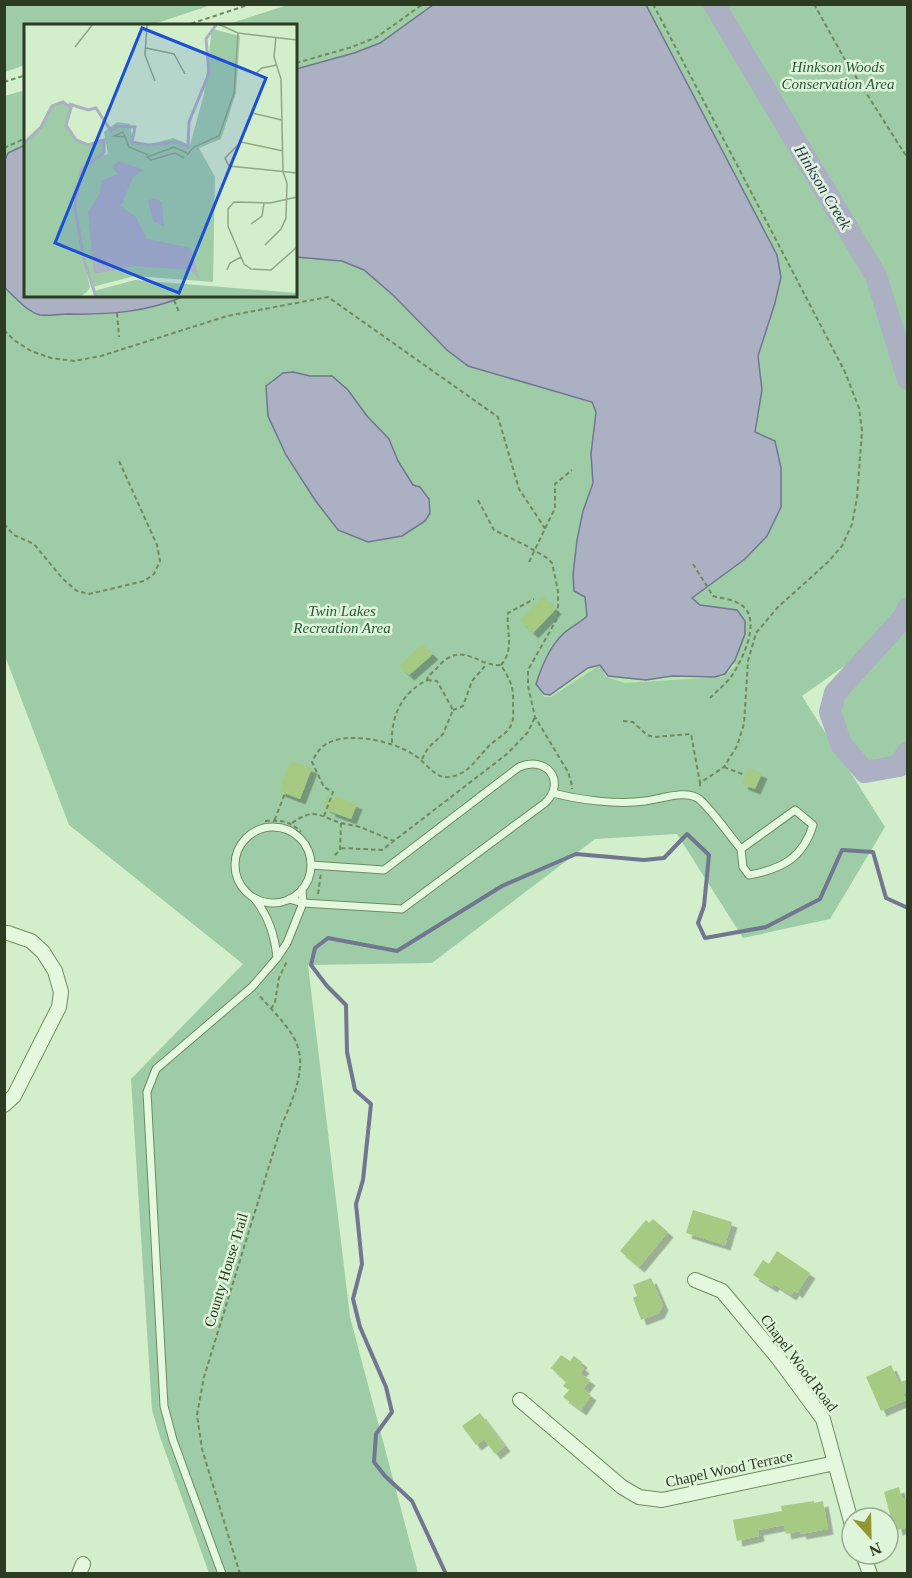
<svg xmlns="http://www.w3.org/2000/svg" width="912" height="1578" viewBox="0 0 912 1578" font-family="Georgia,serif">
<defs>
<filter id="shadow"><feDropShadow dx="5.5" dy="5.5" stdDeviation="0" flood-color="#0004"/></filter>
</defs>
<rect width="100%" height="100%" fill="#d2eeca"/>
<path fill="#9ecca7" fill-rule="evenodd" d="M5,4H211V5L151,25L26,26L25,65L5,72Z
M291,4L704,5L731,41L753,78L752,68L714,5H907V599L874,645L802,696L885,827L830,919L743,938L677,834L595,839L432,963L308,965L350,1317L418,1573H209L160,1437L152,1410L131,1079L243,964L69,825L5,656V96L25,90L26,296H296V26L225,25ZM786,133L793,137L876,276L888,317L825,198Z
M907,608V752L899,766L865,772L841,744L830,712L835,693L904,617Z"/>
<path fill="#b5e8a9" d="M597,648L725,659L736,665L723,677L625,683L606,677L600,665L551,697H544L536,684L551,688Z"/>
<path fill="#abb0c2" stroke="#717691" stroke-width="1.5" d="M433,5H646L777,255L781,277L775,303L758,356L762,390L755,432L775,441L781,468V507L767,536L745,559L692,598L700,605L737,610L745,621V634L735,660L725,674L715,677L672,676L646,680L608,676L600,665L588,668L550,695L544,694L536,684C542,666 549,647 564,633C571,627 580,623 587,616L585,597L574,591L573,575L577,540L583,511L593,483L591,454L596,412L592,402L468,366L447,350L394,296L364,270L342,261L296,257V69L354,53L380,43Z
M25,145L26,296H185C147,312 109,315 68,314C59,314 49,316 40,315C27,312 14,296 4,287L5,160L8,153Z
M293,372L310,376H332L348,390L367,416L389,439L398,461L413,485L420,487L429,499L430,513L425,521L402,536L368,542L338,530L315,500L286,455L268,416L266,386L283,373Z"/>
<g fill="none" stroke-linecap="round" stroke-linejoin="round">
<path stroke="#717691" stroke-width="4" d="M446,1574L412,1501L385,1476L374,1462L376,1434L392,1412L386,1387L360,1327L353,1299L362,1264L356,1204L363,1180L371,1104L355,1090L347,1052L346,1005L327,986L311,965L315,948L328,938L397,951L502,886L576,854L644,860L664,858L687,834L709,855L704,906L698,923L705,938L766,927L820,899L842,850L873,852L886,898L908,908"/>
<path stroke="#abb0c2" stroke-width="22" d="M714,4L876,276L908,379
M908,608L904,617L835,693L830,712L841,744L865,772L899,766L908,752"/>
</g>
<path fill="#a6ca82" filter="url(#shadow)" d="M543,596L556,609L533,633L520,620Z
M422,644L433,654L409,675L399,666Z
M291,761L312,768L300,799L279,791Z
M749,768L762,773L755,789L742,784Z
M335,796L357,804L351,819L329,811L330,809L324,807L327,797L333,800Z
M693,1210L732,1222L725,1245L686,1233Z
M653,1219L668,1232L639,1267L620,1251L646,1220L649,1223Z
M777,1251L810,1273L797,1293L794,1290L791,1295L774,1284L772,1287L753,1275L763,1260L769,1264Z
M651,1278L663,1305L659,1313L641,1320L633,1298L637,1296L633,1285Z
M561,1355L570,1361L574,1356L582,1362L580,1365L584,1368L580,1373L590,1380L583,1389L591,1395L581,1410L563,1397L569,1390L563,1386L566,1382L551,1368Z
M891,1365L899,1383L908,1379V1392L903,1394L906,1400L881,1411L866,1377Z
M480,1413L505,1446L495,1454L484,1439L476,1445L462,1426Z
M899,1487L902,1499L908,1497V1527L897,1530L895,1521L892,1522L884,1492Z
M814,1501V1503L823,1501L828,1529L801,1534L800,1531L786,1534L784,1525L758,1530L759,1536L737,1541L733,1520L782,1511L781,1506Z"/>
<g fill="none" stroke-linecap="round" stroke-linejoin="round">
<defs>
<path id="lane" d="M553,793C579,800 618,805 645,801C661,799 686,789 699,799C712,810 729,835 741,849L795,810L813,825C803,858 782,869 749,875L743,867L741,849
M235 865a38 38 0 1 1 76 0a38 38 0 1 1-76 0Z
M254,898C268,915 275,936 277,958
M289,899L303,903L402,909L545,803C567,782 547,755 519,767L384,870L311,865
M222,1574L173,1440L164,1406L147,1092L156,1069L252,987L277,958L287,943L303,903L302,889"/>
<path id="street" d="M4,933H8L31,941L43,952L55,971L61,992L59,1007L14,1096L4,1105
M695,1280L722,1291L778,1358L823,1419L852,1525
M520,1400L622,1487L639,1497L662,1500L835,1463
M863,1554L870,1574
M79,1574L83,1564"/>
</defs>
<use href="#lane" stroke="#708a5f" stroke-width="9"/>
<use href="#street" stroke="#708a5f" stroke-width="16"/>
<path stroke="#708a5f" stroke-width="2" stroke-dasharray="4.5 3" stroke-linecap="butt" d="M653,4L845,372L859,408L862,431L857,498L852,524L842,546L828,562L778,607L756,633L748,661L744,724L737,746L724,767L700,783V787
M814,4L844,58L908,159
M184,26L251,4
M296,63L352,47L377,37L423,4
M4,82L26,75
M4,148L26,138
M174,300L179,312
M117,313L119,337
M4,330L14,340L31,351L51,358L74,361L101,356L227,316L328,297L498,417L519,489L546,530
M478,500L494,530L525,545L547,558L552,563L558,591V617L528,670V686L535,717L568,772L572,785V789
M4,524L14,535L34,544L63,579L77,591L89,594L144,581L154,574L160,561L157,545L119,461
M529,562L555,508V484L572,470
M693,564L713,596C723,599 735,599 744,607C760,623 743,658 733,674C727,683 718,690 710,698
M501,665C515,649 506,632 508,613L534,599
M453,710L463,706L472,681L485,666
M623,721L633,722L647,735L654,737L691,734L700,783
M422,759L428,748L443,734L453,710L437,681L427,680
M724,767L745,775
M324,816L333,792L324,787L312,762C315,756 318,751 322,747C343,729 394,741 414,755C425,761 435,779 448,777C466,776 476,760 487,748C493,741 502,737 508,730C515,721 513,714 513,704C514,686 510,680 501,665C482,667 468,648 450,657C441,661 436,671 428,676L427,680C402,693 391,715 392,743
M265,821C281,820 290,821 301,832
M292,823C315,807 318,816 341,823L340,850L333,857
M341,823L360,827L394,841
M272,827L285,793
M341,848L382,850L507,754L528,732L535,717
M318,894L321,873
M271,1009L275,1002L279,978L287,961
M240,1574L202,1449L197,1415L204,1377L282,1124C293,1099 309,1065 294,1038C285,1022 269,1007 258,994"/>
<use href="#lane" stroke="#e4f8de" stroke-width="7"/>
<use href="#street" stroke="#e4f8de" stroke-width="14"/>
</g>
<g text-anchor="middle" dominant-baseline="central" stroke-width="5" stroke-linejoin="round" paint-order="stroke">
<g font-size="15" font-style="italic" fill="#295738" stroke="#dff5da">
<text x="838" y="67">Hinkson Woods<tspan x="838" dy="17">Conservation Area</tspan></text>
<text x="342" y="611">Twin Lakes<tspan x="342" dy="17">Recreation Area</tspan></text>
</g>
<g font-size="15" fill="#2d3b22" stroke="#dff5da">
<text transform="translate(226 1270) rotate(-73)">County House Trail</text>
<text transform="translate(799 1363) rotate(53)">Chapel Wood Road</text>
<text transform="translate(729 1469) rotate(-12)">Chapel Wood Terrace</text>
</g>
<g font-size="16" font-style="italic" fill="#32325a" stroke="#dff5da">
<text transform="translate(823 187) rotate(59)">Hinkson Creek</text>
</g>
</g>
<g transform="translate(24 24)">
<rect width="273" height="273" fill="#d2eeca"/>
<path d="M188,5L216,12L212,69L197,115L175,124L191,153L189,258L111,252L68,263L58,226L66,263L63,268L56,273H0V119L17,103L28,82L39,78L47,84L42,101L52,116L64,121L80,116L81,126L73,133L84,130L80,108L93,98L106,100L109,118L120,122L149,114L166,121L180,70ZM111,256L273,269V273H73L70,267Z" fill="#9ecca7"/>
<path d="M95,137L120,146L109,153L97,182L112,193L123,215L167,224L175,255L167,246L110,242L70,250L64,188L76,169L77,157L94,150L88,143ZM130,174L138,178L140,202L129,197L124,177Z" fill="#abb0c2"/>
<path fill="none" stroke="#abb0c2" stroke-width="3" d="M45,80L64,86L72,84L87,107L93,102L111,103L108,118L124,121L153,118L164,123L165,98L185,49L182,15L192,1M0,119L17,103L28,82L39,78L47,84L42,101L52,116L64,121L80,116V129L57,145L51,183L59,232L72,273"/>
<path fill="none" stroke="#90a687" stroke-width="1.5" d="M123,0L121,31L131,57M194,0L214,9L273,16M51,23L69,0M122,24L150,30L161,50M230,51L238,44L253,41M228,89L258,96M101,113L99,108L90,112L101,113L105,123L124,131M259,127L217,118L201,134L205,142L273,149M163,131L170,123L195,112L210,69L214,9M160,134L151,129L127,136L123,133L150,123L163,129M273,173L246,179L210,178L204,185V202L220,240L227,245L247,246L273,223M227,200L238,192L240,179M241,221L257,205L262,194L263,159L259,148L257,55L250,33L252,13M203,246L206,239L217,233"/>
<path fill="#1d4ed8" fill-opacity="0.15" stroke="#1d4ed8" stroke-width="3" d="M118,4L242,54L155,269L31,219Z"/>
<rect width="273" height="273" fill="none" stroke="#2d3b22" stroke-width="3"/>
</g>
<rect width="912" height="1578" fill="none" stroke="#2d3b22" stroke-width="12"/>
<g transform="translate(870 1536) rotate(158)"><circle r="28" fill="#dff5da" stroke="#98ab90" stroke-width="1.5"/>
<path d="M0-4.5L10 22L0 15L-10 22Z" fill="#909731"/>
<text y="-9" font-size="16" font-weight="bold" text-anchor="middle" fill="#2d3b22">N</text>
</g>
</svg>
